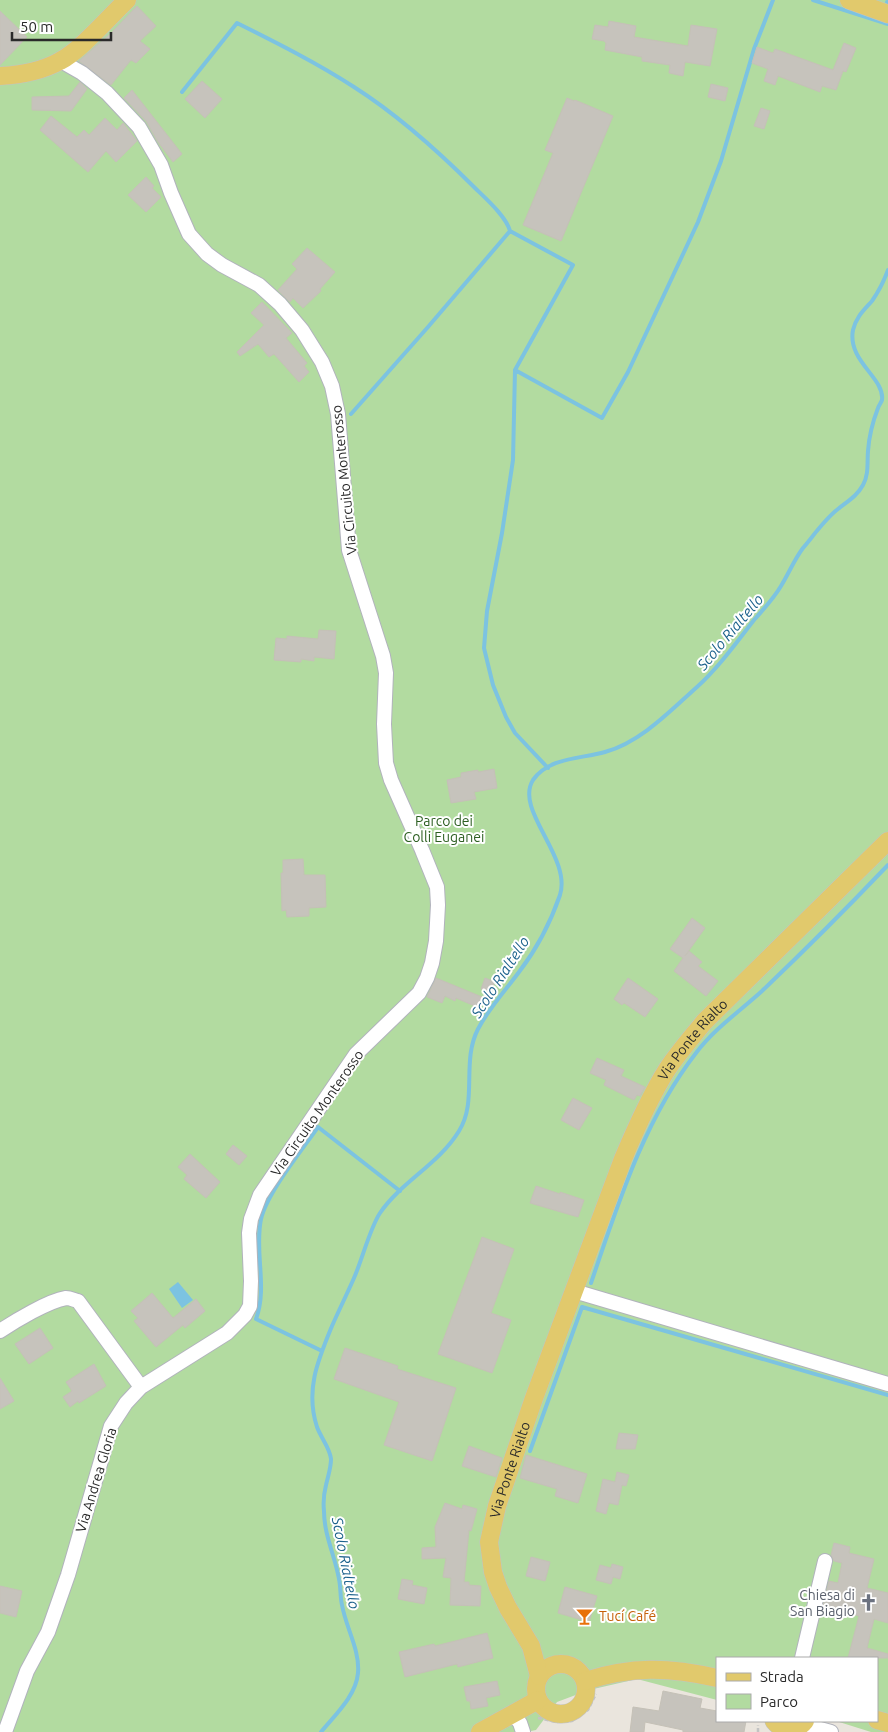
<svg xmlns="http://www.w3.org/2000/svg" width="888" height="1732" viewBox="0 0 888 1732" font-family="Ubuntu,sans-serif">
<rect width="100%" height="100%" fill="#eae5dd"/>
<path fill="#b2dba0" d="M0,0H888V1732H871L836,1721H877V1658H717V1700L637,1679L589,1690L557,1702L536,1730L526,1732H0Z"/>
<path fill="#7cc3e1" d="M178,1282L193,1300L182,1308L169,1289Z"/>
<g fill="none" stroke-linecap="round" stroke-linejoin="round">
<path stroke="#7cc3e1" stroke-width="4" d="M813,0L888,24
M887,2H888
M182,92L237,23C277,43 317,63 354,87C398,115 437,150 474,187C485,198 506,216 510,231L573,265L515,370L513,460L502,533L487,611L484,648L493,685L506,717L515,733L548,768
M515,370L602,418L628,372L698,222L721,161L754,49L773,0
M351,414L428,327L510,231
M591,1283C618,1204 644,1120 696,1053C714,1029 740,1011 762,991C805,950 847,908 888,865
M322,1351L256,1319C268,1287 254,1252 261,1219C267,1193 302,1150 318,1127L400,1191
M530,1451L582,1307L888,1395
M321,1732C335,1715 356,1696 358,1673C360,1650 346,1628 342,1605C340,1597 341,1588 339,1579C335,1556 324,1535 324,1511C323,1502 324,1493 326,1485C328,1476 331,1468 331,1459C330,1448 321,1438 317,1427C305,1390 318,1360 332,1326C339,1310 347,1294 354,1278C362,1260 370,1228 380,1213C401,1182 439,1164 459,1131C478,1101 461,1062 478,1029C489,1008 505,991 519,972C536,950 551,921 560,895C572,857 514,810 533,780C549,757 581,759 605,752C641,742 670,711 697,687C719,667 736,643 754,620C764,609 774,598 781,586C789,573 794,560 803,548C814,535 825,519 838,509C848,501 857,496 863,485C869,474 867,463 868,451C869,436 873,421 878,408C879,405 881,403 882,400C885,378 847,361 853,330C856,317 864,310 872,301C879,291 884,281 888,270"/>
</g>
<path fill="#c6c3bc" stroke="#c5c1b7" d="M137,6L156,26L140,41L150,49L136,63L131,60L111,85L79,61L111,33Z
M0,11L27,37L0,65Z
M609,21L636,26L634,37L688,46L691,25L717,29L710,66L685,62L683,76L669,73L670,65L642,61V57L605,50L606,43L604,41L592,39L595,25L608,27Z
M844,43L856,48L846,72L843,71L836,90L822,86L820,92L778,76L775,85L764,81L768,69L752,63L757,47L773,53L775,49L833,70Z
M202,81L222,99L205,118L185,99Z
M80,82L87,89L71,111L32,110V97L69,96Z
M711,84L728,88L725,101L708,97Z
M132,90L182,154L173,162L158,142L146,121L124,98Z
M567,98L574,101L575,100L613,116L561,241L523,225L553,153L545,150Z
M761,108L770,111L764,129L754,126Z
M51,116L77,137L84,130L89,135L105,118L117,130L123,123L137,141L116,162L106,151L88,172L40,130Z
M146,177L154,186L152,188L161,197L146,212L128,195Z
M307,248L335,272L320,289L321,291L303,308L293,298L290,302L278,290L297,269L292,264Z
M262,302L292,333L286,338L307,363L304,366L309,372L299,382L274,354L269,357L258,344L240,356L237,352L264,325L251,313Z
M319,630L336,631L334,659L314,657V661L301,659V662L274,660L276,638L287,639V636L318,639Z
M494,769L497,788L474,792L476,799L451,803L447,780L461,777V773L478,770V772Z
M303,859L304,875H325L326,907L309,908V916L287,917L286,910L282,911L281,873H283V860Z
M692,918L705,928L685,956L689,951L702,962L698,966L718,981L706,996L674,971L683,958L670,949Z
M436,978L482,997L477,1007L456,998L455,1001L445,996L442,1003L427,997Z
M485,978L495,982L491,992L481,989Z
M628,978L658,999L645,1017L624,1003L622,1005L614,999Z
M597,1058L624,1070L621,1076L645,1087L640,1096L637,1095L634,1100L604,1085L606,1080L590,1073Z
M573,1098L592,1108L579,1130L561,1120Z
M233,1145L247,1156L239,1165L226,1154Z
M190,1154L220,1182L206,1198L184,1179L187,1175L178,1167Z
M536,1186L560,1194V1192L584,1200L578,1217L530,1203Z
M482,1237L514,1249L491,1313L511,1320L492,1373L438,1354Z
M152,1293L173,1318L196,1299L205,1311L185,1328L183,1325L156,1347L134,1321L138,1318L131,1311Z
M40,1328L53,1348L29,1364L15,1344Z
M345,1348L398,1366L397,1369L456,1388L432,1461L384,1445L399,1402L334,1379Z
M94,1364L106,1386L79,1403L78,1401L70,1407L63,1397L72,1391L66,1382Z
M0,1378L14,1401L0,1409Z
M619,1433L638,1435L635,1449H616Z
M469,1446L502,1458L496,1477L462,1466Z
M526,1455L587,1474L578,1503L555,1496L557,1489L520,1478Z
M617,1472L629,1475L626,1486L622,1485L618,1505L609,1503L606,1514L596,1511L603,1479L615,1482Z
M445,1503L462,1509L463,1505L477,1509L471,1531L469,1530L464,1582H469V1585L481,1586L480,1606L450,1605L451,1578L443,1577L446,1558L422,1559V1548L436,1547L435,1527Z
M834,1543L850,1547L849,1553L874,1559L867,1588L888,1593V1623L874,1619L867,1648L888,1654V1658H848L859,1616L823,1606L829,1581L838,1583L842,1563L834,1561L831,1555Z
M531,1557L550,1562L545,1581L526,1576Z
M612,1564L623,1567L620,1579L613,1577L611,1584L596,1580L600,1565L611,1568Z
M402,1579L413,1581L412,1585L427,1588L424,1604L398,1599Z
M0,1586L22,1591L16,1617L0,1613Z
M565,1587L597,1596L589,1622L558,1613Z
M487,1633L493,1658L458,1667L457,1664L405,1677L399,1652L434,1644L435,1646Z
M497,1681L500,1695L486,1698L488,1706L471,1709L470,1701H467L464,1687Z
M663,1691L702,1699L700,1708L717,1711V1721H746L744,1732H683V1730L645,1722L644,1732H630L633,1707L659,1711Z"/>
<g fill="none" stroke-linecap="round" stroke-linejoin="round">
<defs>
<path id="minor" d="M574,1291L888,1384
M0,1331C15,1321 48,1301 66,1298C70,1298 74,1300 78,1301L141,1387
M802,1658L825,1561
M513,1714L520,1723L523,1732
M802,1724L831,1732
M5,1732L27,1671L48,1632L68,1575L111,1426L126,1403L141,1387L227,1333L245,1315L250,1306L251,1281L249,1233L251,1219L260,1195L356,1054L419,993L427,978L432,963L436,941L438,905L437,887L422,850L391,780L386,763L384,724L386,673L383,656L349,550L338,414L332,386L322,362L302,330L280,304L259,285L222,265L207,254L189,234L171,193L161,165L139,127L107,93L82,73L61,61"/>
<g id="major">
<path d="M849,0L888,14"/>
<path d="M0,76C20,75 42,71 60,61C81,50 109,17 127,0"/>
<circle cx="561" cy="1689" r="25"/>
<path id="s1" d="M539,1676L531,1646L508,1608L498,1587L493,1572L489,1542L497,1506L534,1398L623,1159C636,1128 650,1096 668,1068C679,1052 692,1037 704,1022L888,841"/>
<path d="M585,1681C632,1666 669,1667 717,1678"/>
<path d="M877,1720L888,1723"/>
<path d="M774,1721C783,1732 796,1732 805,1721"/>
<path d="M480,1732L538,1700"/>
</g>
</defs>
<use href="#minor" stroke="#b1b3bc" stroke-width="16"/>
<use href="#major" stroke="#c3c3c3" stroke-width="19"/>
<path stroke="#c3c3c3" stroke-width="2.5" stroke-dasharray="4 2.5" stroke-linecap="butt" d="M538,1718L557,1722L572,1721L588,1710L596,1694
M758,1732V1725"/>
<use href="#minor" stroke="#fff" stroke-width="14"/>
<use href="#major" stroke="#e1c96c" stroke-width="18"/>
</g>
<defs>
<symbol id="church-bare" viewBox="-9 -9 18 18"><path d="M-1.2-6h2.4v3.5h3.3v2.4h-3.3V6h-2.4V-.1h-3.3v-2.4h3.3Z" fill="#6b7280" stroke="#fff" stroke-width="2.5" paint-order="stroke"/></symbol>
<symbol id="bar-bare" viewBox="-9 -9 18 18"><path d="M-6-5H6L.8 .8V4.5H3.5V6h-7V4.5H-.8V.8Z" fill="#e8710a" stroke="#fff" stroke-width="2.5" paint-order="stroke"/></symbol>
</defs>
<g fill-rule="evenodd">
<use href="#church-bare" x="856" y="1590" width="25" height="25"/>
<use href="#bar-bare" x="572" y="1604" width="25" height="25"/>
</g>
<g text-anchor="middle" dominant-baseline="central" stroke-width="4" stroke-linejoin="round" paint-order="stroke">
<g font-size="14" fill="#2a2a2a" stroke="#fff">
<text transform="translate(344 480) rotate(-96)">Via Circuito Monterosso</text>
<text stroke="none"><textPath href="#s1" startOffset="690">Via Ponte Rialto</textPath></text>
<text transform="translate(317 1113) rotate(-55)">Via Circuito Monterosso</text>
<text stroke="none"><textPath href="#s1" startOffset="220">Via Ponte Rialto</textPath></text>
<text transform="translate(96 1480) rotate(-73)">Via Andrea Gloria</text>
</g>
<g font-size="14" fill="#2d5f22" stroke="#fff">
<text x="444" y="821">Parco dei<tspan x="444" dy="16">Colli Euganei</tspan></text>
</g>
<g font-size="14" fill="#5b616d" stroke="#fff" text-anchor="end">
<text x="855" y="1595">Chiesa di<tspan x="855" dy="16">San Biagio</tspan></text>
</g>
<g font-size="14" fill="#c56008" stroke="#fff" text-anchor="start">
<text x="599" y="1616">Tucí Café</text>
</g>
<g font-size="15" font-style="italic" fill="#1c628c" stroke="#fff">
<text transform="translate(730 632) rotate(-50)">Scolo Rialtello</text>
<text transform="translate(500 977) rotate(-57)">Scolo Rialtello</text>
<text transform="translate(346 1563) rotate(79)">Scolo Rialtello</text>
</g>
</g>
<rect x="716" y="1657" width="162" height="65" fill="#ffffff" stroke="#aaaaaa"/>
<rect x="726" y="1673" width="25" height="8" fill="#e1c96c" stroke="#aaaaaa"/>
<text x="760" y="1682" font-size="15" fill="#2a2a2a">Strada</text>
<rect x="726" y="1694" width="25" height="15" fill="#b2dba0" stroke="#aaaaaa"/>
<text x="760" y="1707" font-size="15" fill="#2a2a2a">Parco</text>
<path d="M12 32v8h99v-8" fill="none" stroke="#2a2a2a" stroke-width="2.5"/>
<text x="20" y="32" font-size="15" fill="#2a2a2a" stroke="#ffffff" stroke-width="4" paint-order="stroke">50 m</text>
</svg>
